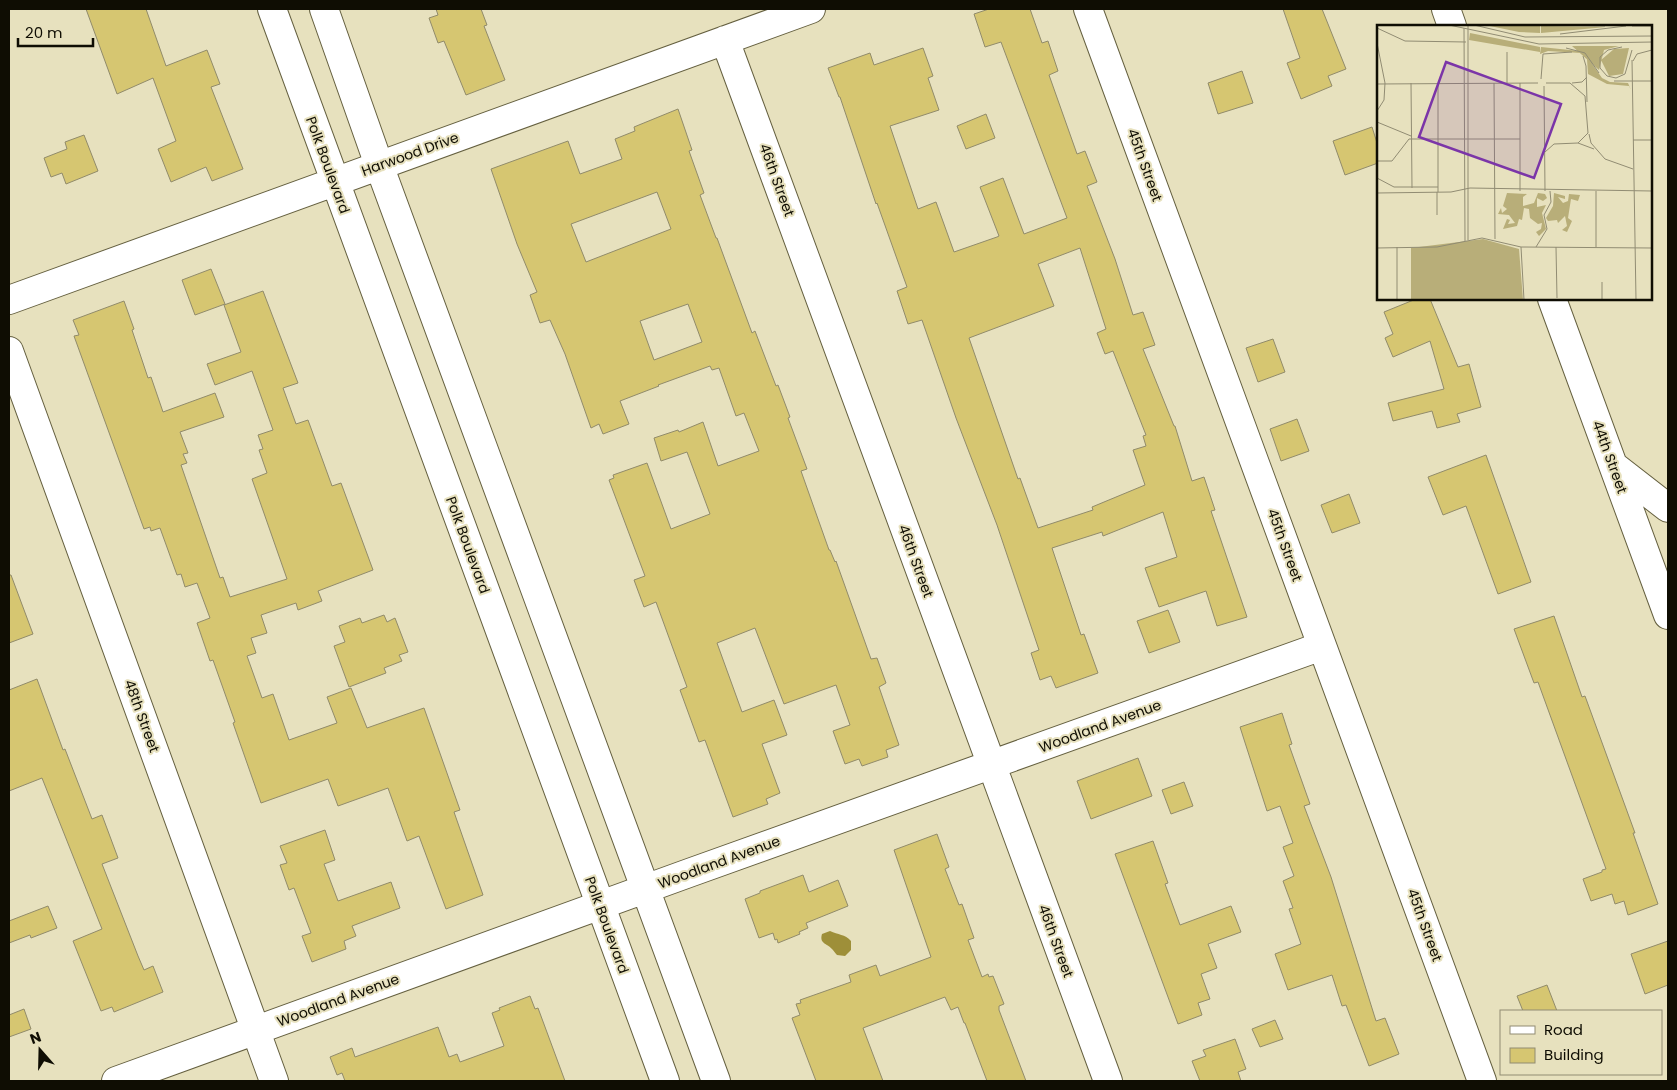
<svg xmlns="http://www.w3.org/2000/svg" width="1677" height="1090" viewBox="0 0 1677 1090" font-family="Poppins,sans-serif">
<rect width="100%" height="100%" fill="#e7e1be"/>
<path fill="#9e8f39" d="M830,931C838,935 845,934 851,941V950L845,956L837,955C835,953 834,951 832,949C827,943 819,944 822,934Z"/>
<path fill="#d6c671" stroke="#918b6a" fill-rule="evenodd" d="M86,9H146L166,66L207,50L220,84L211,87L243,169L212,181L206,167L171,182L158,149L176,141L153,78L117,94Z
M436,9H481L487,25L484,26L505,80L466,95L444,41L438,43L429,18L438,15Z
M989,9H1030L1042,43L1048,41L1058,71L1049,75L1077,154L1085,151L1097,182L1087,186L1115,259L1133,315L1143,312L1155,345L1143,349L1174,426H1175L1192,481L1204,477L1215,510L1211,511L1247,617L1217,626L1206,591L1159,607L1145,568L1177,557L1163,512L1103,536L1102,532L1052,548L1081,635L1084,634L1098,673L1056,688L1051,676L1040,680L1031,653L1039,650L997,525L956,418L922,320L908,324L897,291L907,287L877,203L876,204L840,97H839L828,68L870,53L874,65L923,48L933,76L928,78L939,110L890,126L918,209L936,202L954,252L997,237L999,236L980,187L1003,178L1024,234L1067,218L1001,42L985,47L974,14ZM1080,248L1106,329L1097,333L1105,354L1113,351L1146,435L1143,436L1146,446L1133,450L1145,485L1092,507L1093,510L1038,528L1020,478L1018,479L969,338L1054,306L1038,264Z
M1283,9H1322L1346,69L1328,76L1332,86L1301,99L1287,63L1300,58Z
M1242,71L1253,103L1218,114L1208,83Z
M678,109L692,150L689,151L704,193L700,195L716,238H717L752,333L755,331L776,386L778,385L790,417L788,418L807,469L801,471L829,550H830L835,562L836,561L871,659L877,658L886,683L879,687L899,745L886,750L888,757L862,766L859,759L845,764L833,731L850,725L836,685L784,704L755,628L717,643L742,712L774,700L787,735L762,744L780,793L766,799L768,804L733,817L705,740L699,742L680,690L687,687L656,602L644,607L634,580L645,576L609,480L614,478L613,475L647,463L671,529L710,514L687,452L661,461L654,438L678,430L679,432L703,422L718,466L759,451L744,413L736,416L719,368L712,370L710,366L658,385L659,386L620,401L629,424L603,434L599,424L591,428L565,354L550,320L540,323L530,295L537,292L517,244L491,169L568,141L580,174L622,159L615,139L635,131L634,127ZM657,192L671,229L586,262L571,224ZM688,304L702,342L654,360L640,321Z
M986,114L995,138L966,149L957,126Z
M1372,127L1378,146V163L1345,175L1333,141Z
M84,135L98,171L66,184L62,173L51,177L44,158L67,149L65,142Z
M211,269L225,304L195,315L182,280Z
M263,291L298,383L283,388L296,424L308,420L332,486L341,483L373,570L318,591L322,601L298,610L296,603L261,615L267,633L251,638L256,653L247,656L262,698L273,694L289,740L337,723L327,697L351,688L367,728L424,708L460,810L454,812L483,895L446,909L419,836L407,841L388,788L338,806L328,779L261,803L233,723L235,722L213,660L210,661L197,623L210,618L197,583L185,587L181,574L177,575L160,528L151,531L150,527L144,529L74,336L79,335L73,320L124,301L134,329L132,330L148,378L151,377L163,412L215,393L224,417L180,432L188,453L183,454L187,463L181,465L220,578L223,577L230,597L287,579L252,479L267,473L259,450L263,449L258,435L273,430L252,371L215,385L207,364L241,352L224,305Z
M1416,299H1430L1458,367L1469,364L1481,407L1457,414L1460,422L1437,428L1432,411L1393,421L1388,403L1444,389L1430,341L1393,357L1385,338L1393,334L1384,312Z
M1273,339L1285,372L1258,382L1246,348Z
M1297,419L1309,451L1281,461L1270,429Z
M1486,455L1531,582L1498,594L1466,506L1443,515L1428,477Z
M1349,494L1360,523L1332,533L1321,505Z
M9,575H11L33,634L9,643Z
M1168,610L1180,642L1149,653L1137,621Z
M384,615L387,622L395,618L408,652L399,655L402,661L384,668L386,673L349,687L334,646L345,642L339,626L360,618L362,623Z
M1554,616L1582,697L1585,696L1635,833H1633L1658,904L1628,915L1624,901L1615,904L1612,894L1591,901L1583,879L1602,872V870L1606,869L1538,682L1534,683L1514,629Z
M37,679L63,750L65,749L92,819L102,815L118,858L102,864L138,956L144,970L153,966L163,992L114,1012L112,1007L101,1011L73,941L102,929L42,778L9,791V690Z
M1282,713L1292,744L1289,745L1310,804L1304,806L1331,877L1376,1021L1385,1018L1399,1054L1369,1066L1346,1005L1342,1006L1332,975L1288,990L1275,954L1301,944L1289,909L1293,908L1283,881L1294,876L1283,847L1293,843L1280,806L1267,811L1240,727Z
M1138,758L1152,796L1091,819L1077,781Z
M1184,782L1193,806L1171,814L1162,790Z
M325,830L335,860L324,864L338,901L391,882L400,908L352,926L356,936L344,941L346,949L312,962L302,936L311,933L294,888L289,890L280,865L287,863L280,846Z
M937,834L949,867L945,869L959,905L962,904L974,938L968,940L982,977L988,974L989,977L993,976L1004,1004L999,1006V1010L1026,1081H987L965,1023H964L958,1007L951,1010L945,997L863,1028L883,1081H816L792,1018L800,1015L796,1004L801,1003L800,1000L851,982L849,975L876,965L880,976L931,957L894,850Z
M1153,841L1168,883L1165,884L1180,925L1231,906L1241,932L1208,944L1217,968L1201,974L1210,999L1198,1003L1202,1015L1178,1024L1115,854Z
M803,875L809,892L838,880L848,906L806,923L808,928L799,932L800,934L778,943L777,939L775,940L773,933L759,938L745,899L760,893V891Z
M48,906L57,928L31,938L30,935L9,943V921Z
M1668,941V985L1645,994L1631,954Z
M1547,985L1557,1011H1523L1517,996Z
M530,996L535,1009L538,1008L565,1081H345L342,1073L337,1075L330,1057L352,1048L355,1057L438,1027L449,1057L457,1054L460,1062L504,1046L492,1013L500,1010L499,1008Z
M24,1009L31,1029L9,1037V1015Z
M1275,1020L1283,1039L1260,1047L1252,1029Z
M1235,1039L1246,1069L1238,1072L1241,1081H1200L1192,1061L1206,1056L1203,1050Z"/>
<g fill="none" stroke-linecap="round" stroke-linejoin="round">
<defs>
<path id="minor" d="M272,9L665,1081
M324,9L379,165L716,1081
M1088,9L1482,1081
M1446,9L1452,26
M725,40L1108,1081
M1552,299L1668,615
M9,300L811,9
M9,351L274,1081
M1614,466L1668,508
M116,1081L689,873L1322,646"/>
</defs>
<use href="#minor" stroke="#656040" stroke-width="30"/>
<use href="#minor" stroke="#fff" stroke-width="28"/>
</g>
<g text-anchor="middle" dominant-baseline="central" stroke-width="4" stroke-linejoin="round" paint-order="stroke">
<g font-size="14" fill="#0f0d03" stroke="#e7e1be">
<text transform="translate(410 154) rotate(-20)">Harwood Drive</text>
<text transform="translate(328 165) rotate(70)">Polk Boulevard</text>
<text transform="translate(1145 165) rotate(70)">45th Street</text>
<text transform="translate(777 180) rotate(70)">46th Street</text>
<text transform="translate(1610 457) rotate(70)">44th Street</text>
<text transform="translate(468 545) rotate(70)">Polk Boulevard</text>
<text transform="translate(1285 545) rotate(70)">45th Street</text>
<text transform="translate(916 561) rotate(70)">46th Street</text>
<text transform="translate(142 716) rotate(70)">48th Street</text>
<text transform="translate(1100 726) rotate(-20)">Woodland Avenue</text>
<text transform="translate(719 862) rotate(-20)">Woodland Avenue</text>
<text transform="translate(607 925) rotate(70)">Polk Boulevard</text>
<text transform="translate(1425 925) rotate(70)">45th Street</text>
<text transform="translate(1056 941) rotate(70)">46th Street</text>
<text transform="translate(338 1000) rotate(-20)">Woodland Avenue</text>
</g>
</g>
<g transform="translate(1377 25)">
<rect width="275" height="275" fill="#e7e1be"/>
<path d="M108,0L163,1V8L142,7ZM164,1H169L229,2L164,8ZM93,8L163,22V27L92,15ZM195,21H242L227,25L222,45ZM164,22L202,26L211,33L225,53L233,57L251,58L254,65L252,61L230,59L211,49L210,34L204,28L171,26L163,29ZM252,23L246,49L232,51L224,35L237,24ZM130,168L150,169L146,172V181L157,178L161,168L168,169L170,173L166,176L160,173V182L169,180L165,188L169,204L162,211L159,207L164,204L165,198L161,199L153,193L152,184L147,183L145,195L142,194L140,201L126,204L130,194L133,195L131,199L138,198L132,190L121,189L124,183L125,188L130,184L126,181ZM177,168L188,171V174L181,172L186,178L191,176L192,169L203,170L201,176L194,174L191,193L195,196L190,207L185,205L190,201L188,191L181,198L180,195L171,196L169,193L176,181ZM106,214L142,224L146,275H34V223Z" fill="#b8ae79"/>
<path fill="none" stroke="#918c73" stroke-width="1" d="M72,0L162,19L275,17M91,0V215M97,0L148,12L275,11M170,0L228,1M255,1H275M0,3L28,16L89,17M87,3L88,216M183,9L249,1M0,18L8,58L7,75L0,86M245,22L231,25L223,32V43L230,51L239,53L248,49L255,25M189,23L208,28L222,48M130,27V58M206,31L209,41L210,77M255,35L259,275M256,36L260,29L275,25M164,54L166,29L195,27M237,56H255M255,56H275M34,58L35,163M61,58V167M117,58L118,214M143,58V166M169,58H193L208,71L211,108L201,118M195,58L205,57L210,52M0,59L161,58M167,61L168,166M0,97L34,111M212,109L214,118L228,134L256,144M256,115H275M168,127L177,119L201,118L217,124M0,136H15L32,114H143M0,153L17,162H61M219,166V222M60,167V190M0,168L74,167L93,163L275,166M20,222V275M144,222L147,275M159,222L170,204L167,190L174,177L173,166M179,222L180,273M0,223L60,222L105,213L144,222L275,223M225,257V275"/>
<path fill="#7b35a8" fill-opacity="0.15" stroke="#7b35a8" stroke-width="2.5" d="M69,37L184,79L157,153L42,112Z"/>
<rect width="275" height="275" fill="none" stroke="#0f0d03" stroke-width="2.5"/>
</g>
<rect width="1677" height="1090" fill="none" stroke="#0f0d03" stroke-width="20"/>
<rect x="1500" y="1010" width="162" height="65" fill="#e7e1be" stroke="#918c73"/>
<rect x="1510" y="1026" width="25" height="8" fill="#ffffff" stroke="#918c73"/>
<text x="1544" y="1035" font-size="15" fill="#0f0d03">Road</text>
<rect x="1510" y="1048" width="25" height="15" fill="#d6c671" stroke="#918c73"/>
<text x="1544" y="1060" font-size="15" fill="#0f0d03">Building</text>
<g transform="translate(40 1050) rotate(340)" stroke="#e7e1be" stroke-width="4" paint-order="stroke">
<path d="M0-4L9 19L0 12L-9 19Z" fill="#0f0d03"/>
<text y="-8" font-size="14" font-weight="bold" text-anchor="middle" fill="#0f0d03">N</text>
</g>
<path d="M18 38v8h75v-8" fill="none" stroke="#0f0d03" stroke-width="2.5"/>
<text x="25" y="38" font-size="15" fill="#0f0d03" stroke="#e7e1be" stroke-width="4" paint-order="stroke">20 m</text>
</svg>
